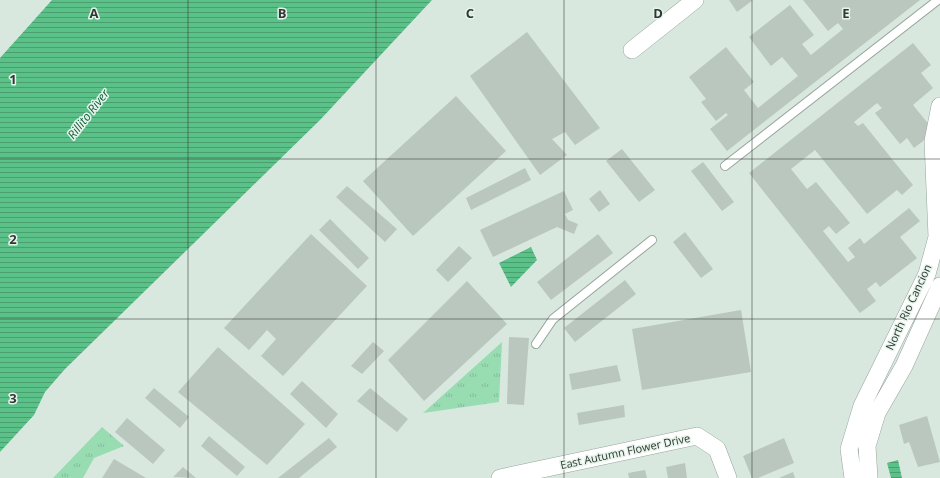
<svg xmlns="http://www.w3.org/2000/svg" width="940" height="478" viewBox="0 0 940 478" font-family="'Open Sans',sans-serif">
<defs>
<pattern id="grass-tufts" width="24" height="20" patternUnits="userSpaceOnUse"><rect width="24" height="20" fill="#98dcb2"/><path d="M3 7l-1-3M5 7V3M7 7l1-3M15 17l-1-3M17 17v-4M19 17l1-3" fill="none" stroke="#83bd9a"/></pattern>
<pattern id="water-rules" width="6" height="5" patternUnits="userSpaceOnUse"><rect width="6" height="5" fill="#5ac188"/><path d="M0 2.5h6" fill="none" stroke="#4b9e70"/></pattern>
</defs>
<rect width="100%" height="100%" fill="#d9e8de"/>
<path fill="url(#grass-tufts)" d="M502,342L499,402L423,413Z
M102,427L124,446L94,458L83,478H53Z"/>
<path fill="url(#water-rules)" d="M52,0H432L320,120L65,369L45,392L34,415L0,452V58Z
M531,247L537,260L511,287L499,263Z
M898,460L902,478H891L887,463Z"/>
<path fill="#b9c7be" d="M729,0H753L737,12Z
M803,0H920L727,151L710,129L728,115L726,113L716,121L701,102L706,99L689,77L726,47L754,82L744,90L758,108L798,76L782,57L771,66L749,37L790,5L814,35L802,44L811,55L843,29L838,23L828,31Z
M527,32L600,128L575,145L565,132L552,139L567,155L540,175L470,76Z
M913,43L931,65L921,73L933,88L913,105L935,132L914,148L907,138L900,144L875,113L882,108L877,103L854,122L858,126L863,123L913,185L902,195L897,190L867,214L815,150L791,169L807,189L816,182L850,223L836,234L829,226L823,231L848,262L855,257L848,248L860,238L864,244L909,208L920,221L900,237L917,258L880,287L876,282L867,289L876,301L860,313L749,173Z
M456,96L506,151L413,236L363,181Z
M622,149L655,190L639,202L606,161Z
M703,162L734,202L722,211L691,171Z
M525,168L531,180L471,210L466,198Z
M347,186L397,229L385,242L336,197Z
M600,190L610,204L599,212L589,199Z
M564,191L573,210L565,214L568,220L578,224L574,234L557,227L493,257L480,230Z
M330,219L369,258L358,269L319,230Z
M685,232L713,269L701,278L673,242Z
M311,234L367,286L283,376L261,356L276,339L267,330L249,350L224,328Z
M598,234L613,253L551,300L537,282Z
M459,246L472,258L448,282L436,270Z
M625,280L636,294L575,342L564,328Z
M467,281L507,324L424,401L388,360Z
M741,310L751,372L642,390L632,329Z
M509,337L529,338L524,405L507,404Z
M373,342L384,351L362,374L351,366Z
M218,347L305,424L267,465L178,392Z
M617,365L621,381L572,390L569,374Z
M302,381L338,414L326,428L290,394Z
M154,388L189,417L180,428L145,398Z
M370,388L408,419L397,432L357,401Z
M624,405L625,417L579,425L577,413Z
M927,416L940,462L918,467L909,442L904,444L899,425Z
M127,418L165,450L153,464L115,432Z
M209,436L245,467L237,476L201,446Z
M329,438L337,447L299,478H278Z
M784,438L794,463L758,478H752L743,456Z
M114,459L146,478H102Z
M685,463L687,478H668L666,467Z
M183,467L196,478L173,477Z
M645,470L647,478H629L628,473Z
M793,472L795,478H779Z"/>
<g fill="none" stroke-linecap="round" stroke-linejoin="round">
<defs>
<path id="service" d="M725,166L938,0
M536,344L553,319L652,240"/>
<path id="minor" d="M632,50L695,0
M500,478L697,436L717,449L728,478
M853,478L849,449L862,406L927,274L937,237L933,141L940,106
M869,478L867,446L877,413L904,366L940,286"/>
</defs>
<use href="#service" stroke="#96a49b" stroke-width="10"/>
<use href="#minor" stroke="#96a49b" stroke-width="18"/>
<use href="#service" stroke="#fff" stroke-width="8"/>
<use href="#minor" stroke="#fff" stroke-width="17"/>
</g>
<path fill="none" stroke="#313733" stroke-width="1" stroke-opacity="0.55" d="M188,0V478M376,0V478M564,0V478M752,0V478M0,159H940M0,319H940"/>
<g text-anchor="middle" dominant-baseline="central" stroke-width="3" stroke-linejoin="round" paint-order="stroke">
<g font-size="11" fill="#313733" stroke="#e6f5eb">
<text transform="translate(908 307) rotate(-65)">North Rio Cancion</text>
<text transform="translate(625 451) rotate(-12)">East Autumn Flower Drive</text>
</g>
<g font-size="12" font-style="italic" fill="#0f5d39" stroke="#e6f5eb">
<text transform="translate(88 114) rotate(-52)">Rillito River</text>
</g>
</g>
<g font-size="13" text-anchor="middle" font-weight="bold" fill="#313733" stroke="#e6f5eb" stroke-width="3" stroke-linejoin="round" paint-order="stroke">
<text x="94" y="18">A</text>
<text x="282" y="18">B</text>
<text x="470" y="18">C</text>
<text x="658" y="18">D</text>
<text x="846" y="18">E</text>
<text x="13" y="84">1</text>
<text x="13" y="244">2</text>
<text x="13" y="403">3</text>
</g>
</svg>
